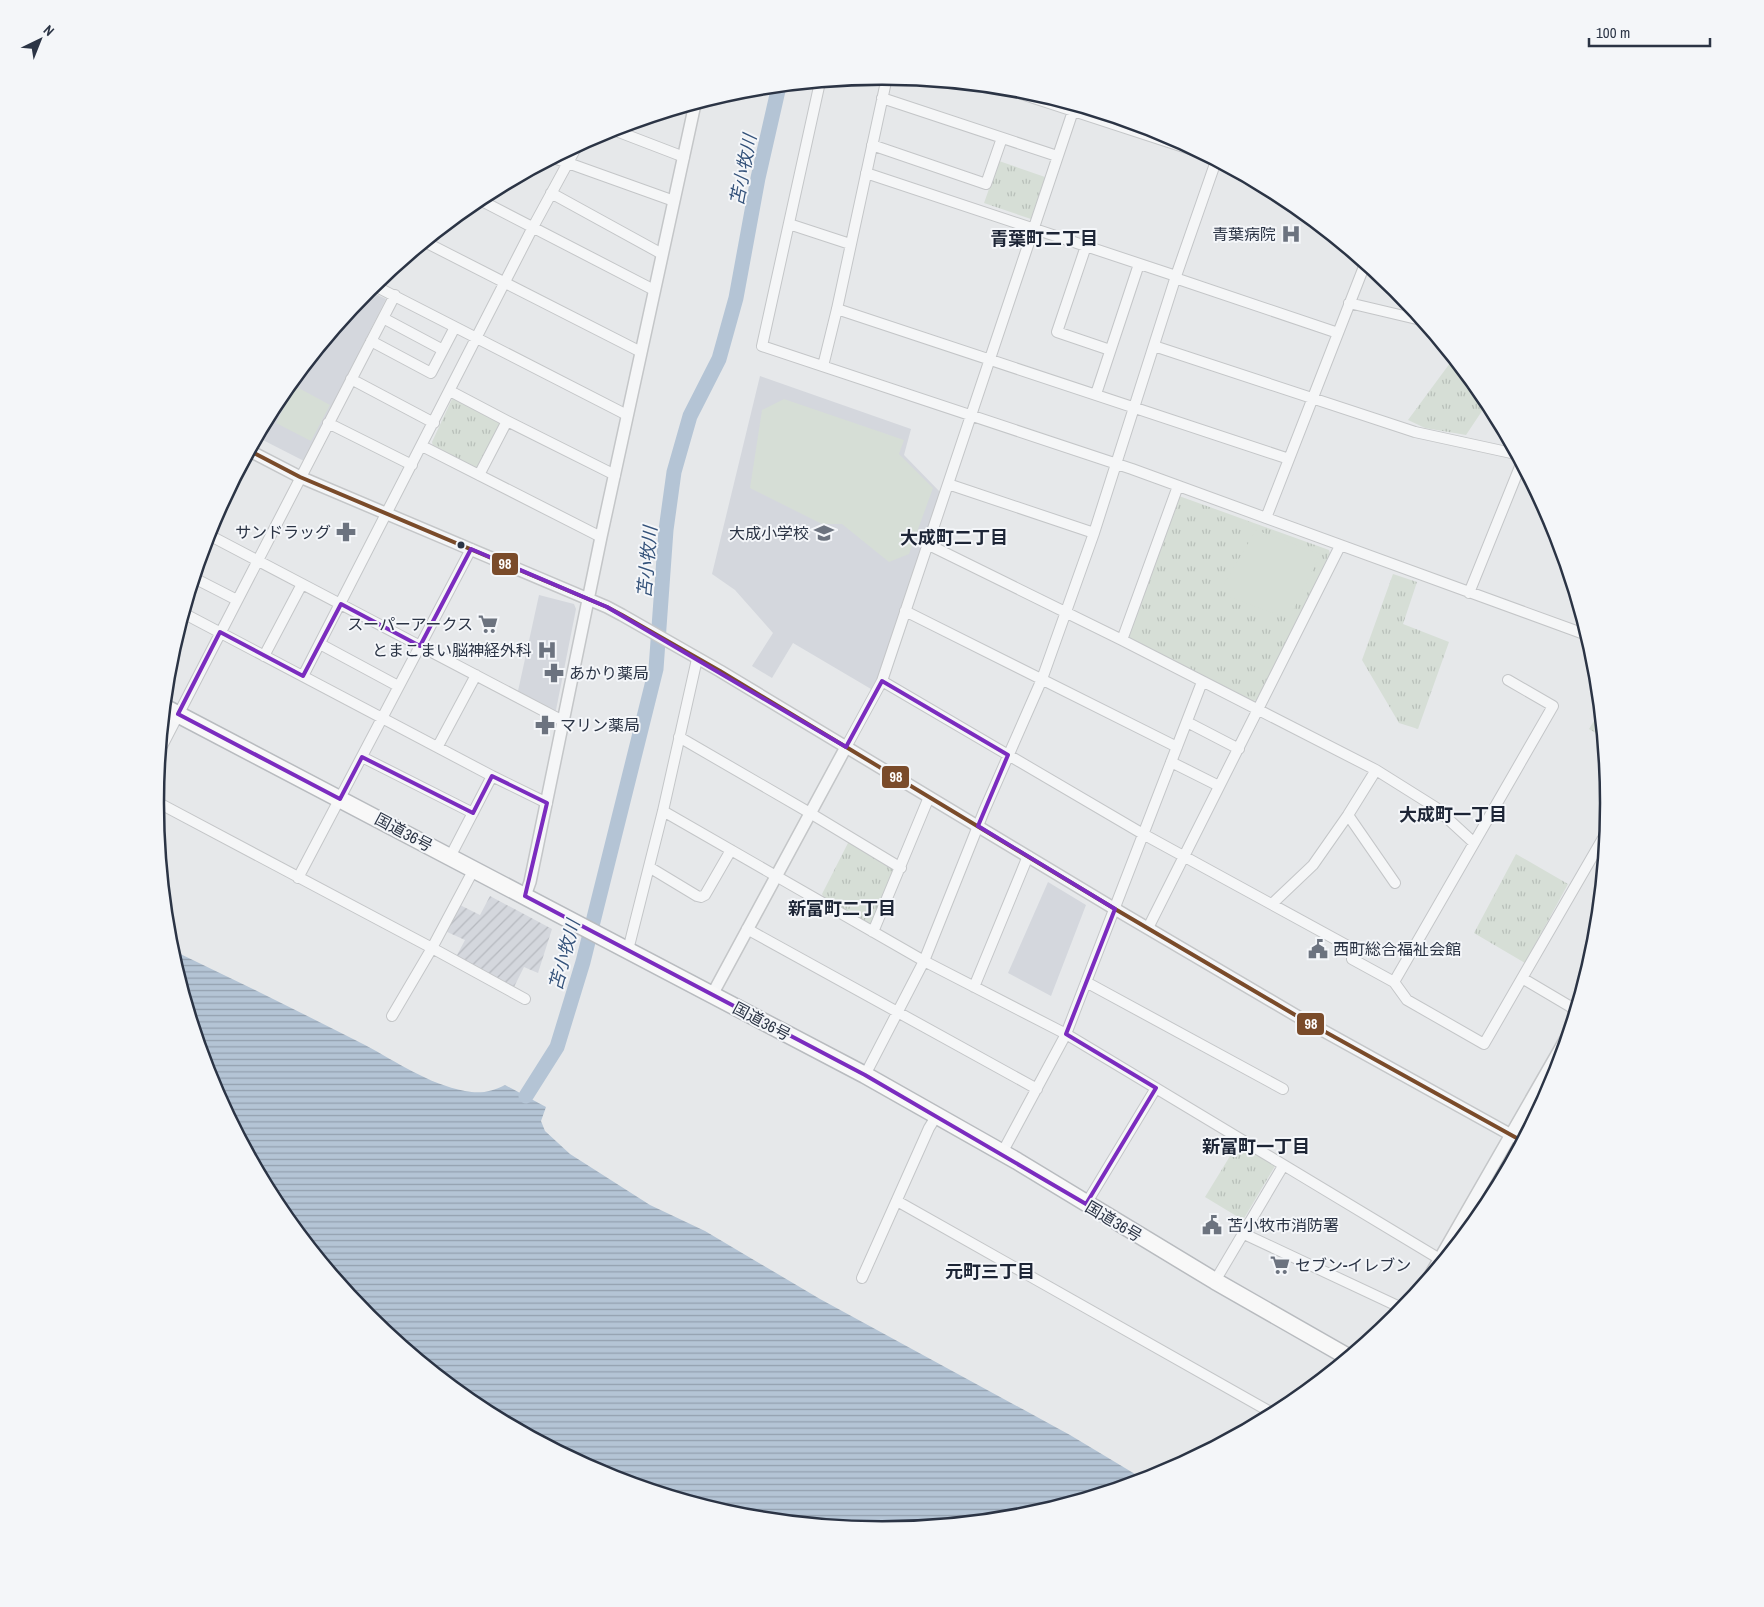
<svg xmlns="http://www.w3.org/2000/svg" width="1764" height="1607" viewBox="0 0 1764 1607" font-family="'Archivo Narrow','Noto Sans JP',sans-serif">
<defs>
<pattern id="industrial-furrows" width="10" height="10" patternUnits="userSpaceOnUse" patternTransform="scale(1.25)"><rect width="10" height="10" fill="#d4d7dd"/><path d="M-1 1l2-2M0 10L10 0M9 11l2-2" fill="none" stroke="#b6b9bf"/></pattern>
<pattern id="park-tufts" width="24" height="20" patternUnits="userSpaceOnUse" patternTransform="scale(1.25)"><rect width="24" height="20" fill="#d6ded6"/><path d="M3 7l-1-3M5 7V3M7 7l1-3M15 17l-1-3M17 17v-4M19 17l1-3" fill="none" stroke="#b8bfb9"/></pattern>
<pattern id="water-rules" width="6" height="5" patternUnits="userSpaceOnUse" patternTransform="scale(1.25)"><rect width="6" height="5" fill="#b4c4d5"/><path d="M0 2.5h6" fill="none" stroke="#93a0af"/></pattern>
</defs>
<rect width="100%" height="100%" fill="#e6e8ea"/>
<path fill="#d4d7dd" d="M367,290L386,299L304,461L257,437L277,399Z
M760,376L911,429L904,455L940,492L878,679L871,689L793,643L772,678L752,666L773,633L735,590L712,574Z
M539,595L574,604L576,609L556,710L554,711L518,691Z
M1048,882L1086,905L1051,996L1008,973Z"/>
<path fill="url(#industrial-furrows)" d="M490,896L552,929L538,973L524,967L514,987L456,957L465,940L445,931L460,905L480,915Z"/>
<path fill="url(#park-tufts)" d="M999,161L1045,177L1031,219L984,203Z
M1453,359L1488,402L1466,435L1425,428L1408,420Z
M455,398L502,423L477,470L433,447L432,442L452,399Z
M1179,496L1329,550L1330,554L1258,700L1253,701L1130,640L1127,637Z
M1393,574L1417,582L1403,624L1449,642L1418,729L1399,723L1362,660Z
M1600,711L1603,737L1589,729Z
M851,842L893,867L894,870L873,924L869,925L825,900L822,894L848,843Z
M1516,854L1568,884L1525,963L1474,933Z
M1238,1143L1275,1166L1243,1220L1205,1197Z"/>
<path fill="#d6ded6" d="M295,386L330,405L311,441L276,423Z
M784,399L904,440L899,454L933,488L909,554L889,562L842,524H822L750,488L762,410Z
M1256,530L1320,554L1289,619L1230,597L1224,584Z"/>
<path fill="url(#water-rules)" d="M170,949C235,980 300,1012 365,1045C397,1062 428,1084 465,1091C480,1094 491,1092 505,1085L546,1107L541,1121L545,1131L570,1154L650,1205L705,1231L820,1299L1070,1435L1145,1480L1024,1517L882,1531L740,1517L603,1475L478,1408L368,1318L277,1207L210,1082Z"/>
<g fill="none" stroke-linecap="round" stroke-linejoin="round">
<path stroke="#b4c4d5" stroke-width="15" d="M526,1096L557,1047L583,962L656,669L666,530L674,472L690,416L719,359L736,298L758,178L779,86"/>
<defs>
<path id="minor" d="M820,82L762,346L1132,469L1587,635
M1006,89L1199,152
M882,98L1057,156
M611,129L684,157
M872,145L986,184L1002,138
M554,158L674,201
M866,173L1176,276
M551,193L662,254
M478,199L654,290
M789,224L850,244
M425,242L641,352
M1086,246L1057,332L1110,350
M1175,278L1338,333
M373,285L627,415
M1349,303L1421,320
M837,309L1289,459
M383,318L443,350
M371,341L431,373L455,327
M1154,346L1415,432L1516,454
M823,366L837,309L887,77
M351,379L434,423
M450,391L507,421L615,475
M1096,394L1139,264
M328,423L412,465
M422,446L601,537
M479,475L507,421
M948,484L1094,533
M1266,518L1365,264
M207,534L563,721
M927,544L1122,640L1376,770L1435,807L1473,842
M194,578L237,600
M1469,593L1521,464
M905,611L1177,747
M183,613L492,776L547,803
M1122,640L1178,486
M320,644L398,686
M264,656L302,584
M303,676L533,227L577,146
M882,681L1143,834L1357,951
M1187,722L1239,749
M679,737L810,813L901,868
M438,746L476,675
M846,747L882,681L1073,111
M160,750L395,295
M362,757L473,813
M1171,762L1219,786
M155,801L432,948L474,869
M663,811L924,961L1066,1034L1443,1261
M1348,815L1395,883
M450,857L492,776
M649,867L697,896L701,897L705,895L731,850
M298,878L471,549
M1272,904L1313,865L1348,815L1376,770
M1148,928L1340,546
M747,929L1037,1089
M873,932L929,797
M628,950L663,811L697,659
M1352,959L1394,982L1553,706L1508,680
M1522,978L1576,1010
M1086,982L1283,1089
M1394,982L1407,1000L1484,1044L1606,833
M974,987L1028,856
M392,1016L432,948L525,999
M865,1075L924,961L984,811L1042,679L1094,533L1176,276L1216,161
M1002,1153L1066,1034L1202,682
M897,1201L1274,1414
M1086,1204L1156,1088
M1242,1233L1404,1309
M862,1278L929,1128L937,1115
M1215,1281L1283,1166"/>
<path id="tertiary" d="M250,451L300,477L607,607L622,615L720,671L1115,909L1302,1019L1522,1141
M525,896L530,882L601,537L695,104
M712,995L846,747
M1428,1279L1568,1035"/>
<path id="trunk" d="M164,707L865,1075L1017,1161L1215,1281L1348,1357"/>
</defs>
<use href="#minor" stroke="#c4c6c8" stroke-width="12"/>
<use href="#tertiary" stroke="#c4c6c8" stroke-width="14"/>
<use href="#trunk" stroke="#b8bbbf" stroke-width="19"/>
<use href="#minor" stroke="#f5f6f7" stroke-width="10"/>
<use href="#tertiary" stroke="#f5f6f7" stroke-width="11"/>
<use href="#trunk" stroke="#f8f8f8" stroke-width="16"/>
<defs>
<path id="bus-1" d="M250,451L300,477L607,607L622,615L720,671L1115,909L1302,1019L1522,1141"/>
</defs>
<use href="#bus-1" stroke="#f4f6f9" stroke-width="8"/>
<use href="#bus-1" stroke="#7a4b2a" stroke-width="4"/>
</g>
<path fill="none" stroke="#7b2cbf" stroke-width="4" stroke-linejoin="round" d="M471,549L607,607L846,747L882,681L1008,755L978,826L1115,909L1066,1034L1156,1088L1086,1204L865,1075L525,896L547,803L492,776L473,813L362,757L340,799L178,714L220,632L303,676L341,604L420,646Z"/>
<defs>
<symbol id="hospital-bare" viewBox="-9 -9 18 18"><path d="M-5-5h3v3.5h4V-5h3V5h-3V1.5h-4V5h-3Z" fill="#6c737f" stroke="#f4f6f9" stroke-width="2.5" paint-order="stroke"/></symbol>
<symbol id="pharmacy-bare" viewBox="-9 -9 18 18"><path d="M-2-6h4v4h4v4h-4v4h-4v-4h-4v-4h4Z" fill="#6c737f" stroke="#f4f6f9" stroke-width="2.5" paint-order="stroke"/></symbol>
<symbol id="school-bare" viewBox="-9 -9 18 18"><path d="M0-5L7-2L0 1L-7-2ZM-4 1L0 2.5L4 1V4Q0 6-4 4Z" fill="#6c737f" stroke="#f4f6f9" stroke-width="2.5" paint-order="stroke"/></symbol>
<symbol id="supermarket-bare" viewBox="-9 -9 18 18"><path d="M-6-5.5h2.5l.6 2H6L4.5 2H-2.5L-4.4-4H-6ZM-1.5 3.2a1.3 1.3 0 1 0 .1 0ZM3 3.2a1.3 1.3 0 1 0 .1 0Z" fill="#6c737f" stroke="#f4f6f9" stroke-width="2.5" paint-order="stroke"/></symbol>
<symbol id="civic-bare" viewBox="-9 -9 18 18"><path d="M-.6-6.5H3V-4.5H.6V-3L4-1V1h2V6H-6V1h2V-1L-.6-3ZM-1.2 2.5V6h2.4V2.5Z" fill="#6c737f" stroke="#f4f6f9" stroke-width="2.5" paint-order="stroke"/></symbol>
</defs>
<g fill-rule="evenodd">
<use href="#hospital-bare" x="1277" y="220" width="28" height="28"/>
<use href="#pharmacy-bare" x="332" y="518" width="28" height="28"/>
<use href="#school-bare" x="810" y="519" width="28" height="28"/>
<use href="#supermarket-bare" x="474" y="610" width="28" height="28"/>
<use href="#hospital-bare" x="533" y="636" width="28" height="28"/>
<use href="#pharmacy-bare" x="540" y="659" width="28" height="28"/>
<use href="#pharmacy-bare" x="531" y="711" width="28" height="28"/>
<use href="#civic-bare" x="1304" y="935" width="28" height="28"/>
<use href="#civic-bare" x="1198" y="1211" width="28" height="28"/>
<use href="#supermarket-bare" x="1266" y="1251" width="28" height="28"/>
</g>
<circle fill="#2b3445" stroke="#f4f6f9" stroke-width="2" cx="461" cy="545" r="4.5"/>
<g text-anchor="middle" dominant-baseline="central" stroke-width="4" stroke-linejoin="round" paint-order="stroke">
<g font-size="16" fill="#2b3445" stroke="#f4f6f9" text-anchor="end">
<text x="1276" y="234">青葉病院</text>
<text x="331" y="532">サンドラッグ</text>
<text x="809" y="533">大成小学校</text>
<text x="473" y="624">スーパーアークス</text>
<text x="532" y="650">とまこまい脳神経外科</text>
<text x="569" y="673" text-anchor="start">あかり薬局</text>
<text x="560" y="725" text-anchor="start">マリン薬局</text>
<text x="1333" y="949" text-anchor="start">西町総合福祉会館</text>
<text x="1227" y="1225" text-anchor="start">苫小牧市消防署</text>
<text x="1295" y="1265" text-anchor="start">セブン-イレブン</text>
</g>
<g font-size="16" fill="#2b3445" stroke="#f4f6f9">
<text transform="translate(404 832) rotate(28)">国道36号</text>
<text transform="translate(762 1021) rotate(28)">国道36号</text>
<text transform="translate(1114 1221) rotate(31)">国道36号</text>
</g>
<g font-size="18" font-style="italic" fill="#34527a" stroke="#f4f6f9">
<text transform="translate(743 170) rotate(-79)">苫小牧川</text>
<text transform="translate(647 562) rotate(-85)">苫小牧川</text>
<text transform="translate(564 955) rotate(-75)">苫小牧川</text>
</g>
<g font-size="18" font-weight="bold" fill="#1d2536" stroke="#f4f6f9">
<text x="1044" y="238">青葉町二丁目</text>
<text x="954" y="537">大成町二丁目</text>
<text x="1453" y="814">大成町一丁目</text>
<text x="842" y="908">新富町二丁目</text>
<text x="1256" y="1146">新富町一丁目</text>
<text x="990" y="1271">元町三丁目</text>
</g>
</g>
<path d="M0 0H1764V1607H0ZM164 803a718 718 0 1 1 1436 0a718 718 0 1 1-1436 0Z" fill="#f4f6f9" fill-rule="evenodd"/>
<path fill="none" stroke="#2b3445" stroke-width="2.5" d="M164 803a718 718 0 1 1 1436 0a718 718 0 1 1-1436 0Z"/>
<g stroke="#f4f6f9" stroke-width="2">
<rect x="491" y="552" width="28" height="24" rx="5" fill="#7a4b2a"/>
<rect x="881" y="765" width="29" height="24" rx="5" fill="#7a4b2a"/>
<rect x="1296" y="1012" width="29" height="24" rx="5" fill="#7a4b2a"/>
</g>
<g font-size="14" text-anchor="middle" font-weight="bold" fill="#fff">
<text x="505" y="569">98</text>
<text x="896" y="782">98</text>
<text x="1311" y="1029">98</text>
</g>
<g transform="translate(40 40) rotate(43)" stroke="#f4f6f9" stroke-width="4" paint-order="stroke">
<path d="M0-4L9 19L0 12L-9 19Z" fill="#2b3445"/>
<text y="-8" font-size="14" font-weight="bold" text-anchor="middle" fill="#2b3445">N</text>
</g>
<path d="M1589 38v8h121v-8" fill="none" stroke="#2b3445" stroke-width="2.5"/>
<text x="1596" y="38" font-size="15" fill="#2b3445" stroke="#f4f6f9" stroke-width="4" paint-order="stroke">100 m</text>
</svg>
